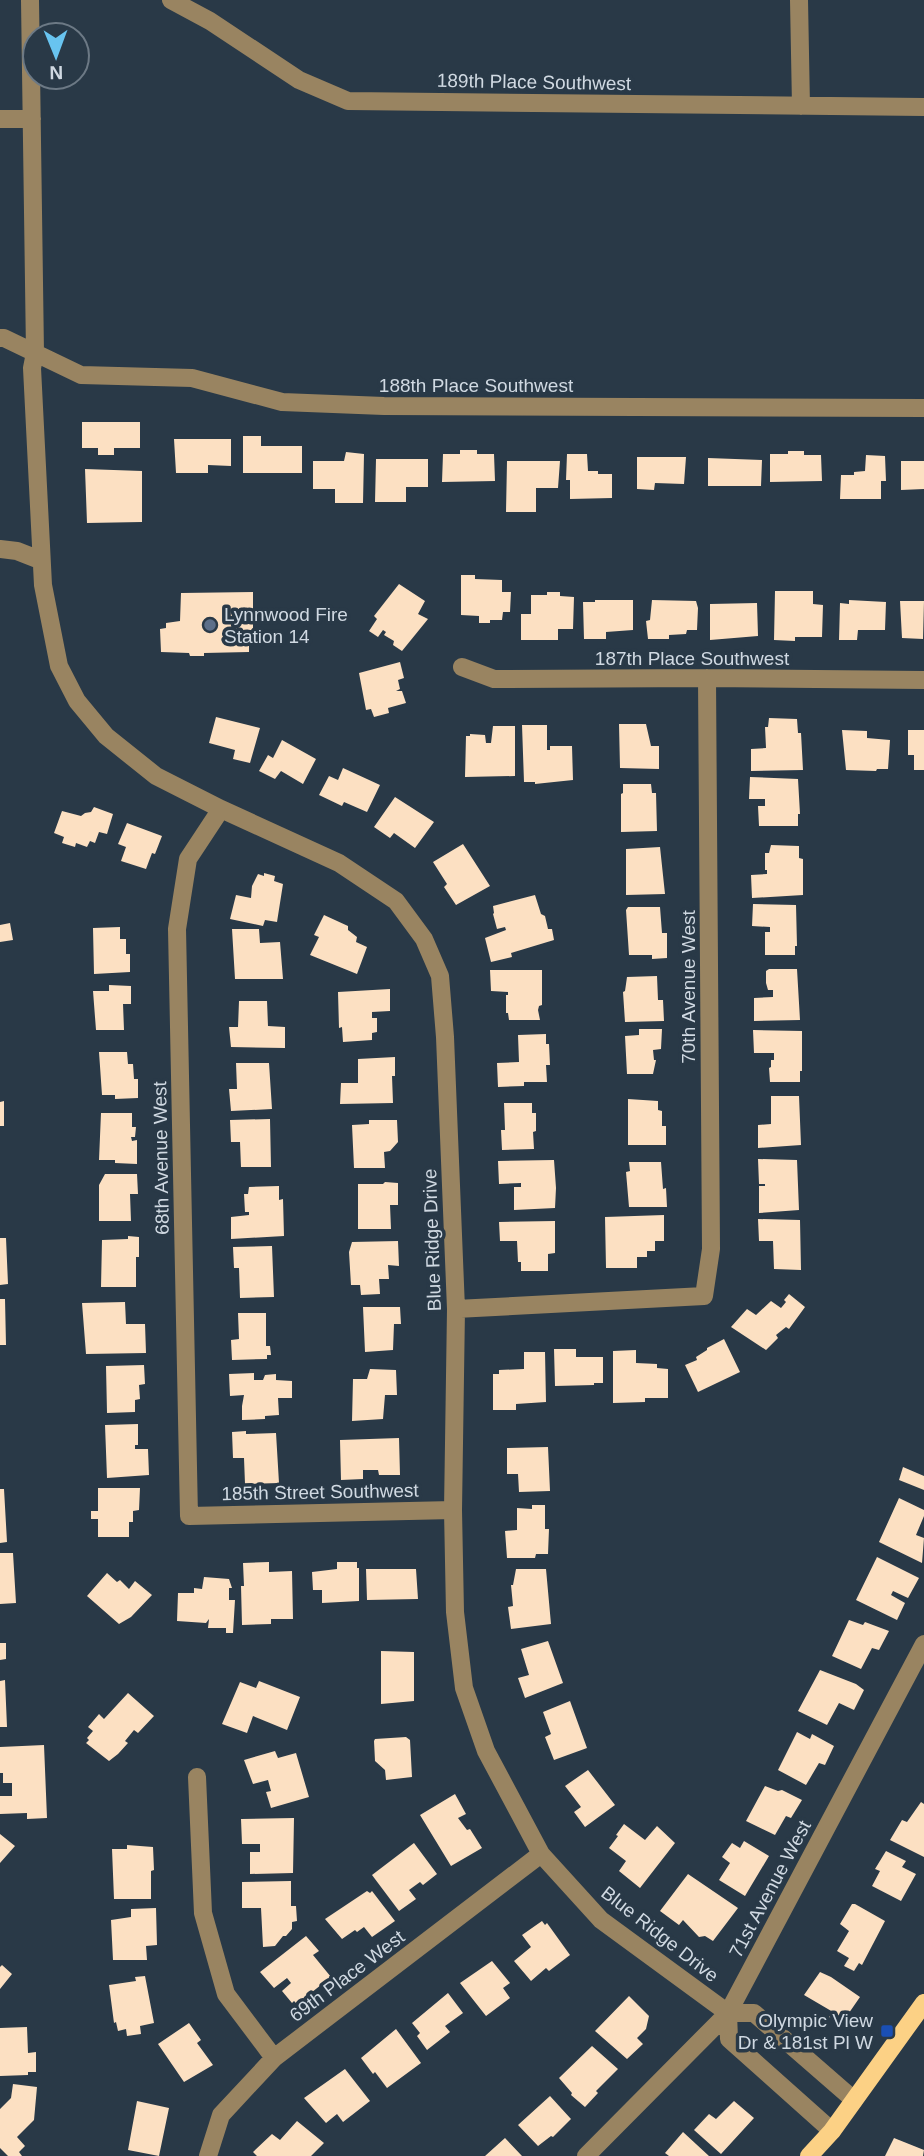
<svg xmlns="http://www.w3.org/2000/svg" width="924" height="2156" viewBox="0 0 924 2156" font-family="Arial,sans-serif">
<rect width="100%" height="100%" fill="#293947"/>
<path fill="#fce0c2" d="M82,422H140V448H114V455H98V448H82Z
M243,436H261V446H302V473H243Z
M174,439H231V466L208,465V473H176Z
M460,450H477V454H494L495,481L442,482L443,454H460Z
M788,451H804V455H821L822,481L770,482V454H788Z
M346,452L364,454L363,503H335V489H313V461H344Z
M567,454H587L588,471H598V474H612V498L570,499V480H566Z
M866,455L885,456L886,481H881V499H840L841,475H854V472L865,471Z
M637,457H686L684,484L655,483L654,490L637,489Z
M708,458L762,460L761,486H708Z
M376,459H428V487H406V502H375Z
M507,461H560L558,488H536V512H506Z
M901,461H924V489L901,490Z
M85,469L142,471V522L87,523Z
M461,575H475V579L502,580V592H511L510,612H503L502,620H490V623H479V616L461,615Z
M399,584L425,601L418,614L428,619L402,651L393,645L394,641L384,635L386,632L383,630L378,637L369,631L377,619L374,616Z
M775,591H813V604L823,605L822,637H795V641L774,640Z
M253,592V629L249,631V652L204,653V656H190L189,653L161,652L160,629L166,628V623L180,621L181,593Z
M547,592H560V596L574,597L573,629H558V640H521V614H531V595H547Z
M595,600H633V630L606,632V639H584L583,602H595Z
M652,600L696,601L698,608L697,630H687L686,634L669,635V639H648L646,621L650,620Z
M849,600L886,602L885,630H858L857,640H839L840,603L849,604Z
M900,601H924L923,639L902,638Z
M757,603L758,636L710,640V604Z
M400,662L404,678L398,680L400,689L396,691H402L406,703L388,708L389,713L374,717L371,709L366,710L359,673Z
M216,717L260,728L250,763L233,759L235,750L209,743Z
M769,718L797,719L798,733H801L803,770L751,771V749L766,748L765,727H768Z
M619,724H646L651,746H659V769L620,768Z
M522,725H547V750H550V746H572L573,780L535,784V782H524Z
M493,726H515V776L465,777L466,736H470V734L485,735L486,743H491Z
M842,730L867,731V738L890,740L888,769H877L876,771L846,770Z
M908,730H924V770H914V755H908Z
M282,740L316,759L303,784L281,771L275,779L259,771L268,755L273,758Z
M343,768L380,785L367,812L344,802L342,806L319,795L329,776L338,780Z
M750,777L798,779L800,814H798V826H759L758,806H765V799H749Z
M623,784H651L652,793H656L657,831L621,832V794L623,793Z
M395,797L434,822L415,848L394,833L390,838L374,827Z
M94,807L113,814L107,834L99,832L95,843L90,841L87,847L76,843L75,847L62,843L64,837L54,833L62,811L81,816L85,813L91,812Z
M127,823L162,836L155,854L152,853L146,869L121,861L126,847L118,844Z
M463,844L490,886L456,905L444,887L447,884L433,862Z
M771,845L799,846V858L803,859V895L752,898L751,875L767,874V870H765V853H769Z
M660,847L665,894L626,895V849Z
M264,873L275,876L274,881L283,884L277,922L265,920L263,926L230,919L236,895L251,898L252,886L258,874L264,876Z
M535,895L541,914L545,916L548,929H552L554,940L511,953L512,957L491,962L485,938L506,930L505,927L497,929L493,914L494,913L493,906Z
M753,904L796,905L797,946H795V955H765V932H770V927L752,926Z
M628,907H660L662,933H667V958L652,959V955H629L626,910Z
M324,915L348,926V930L357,937L356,942L367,947L357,974L310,955L319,937L314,935Z
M10,923L13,940L0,942V925Z
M120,927V939H126V954H130V972L94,974L93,928Z
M232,929H259L260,943L280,942L283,979H235Z
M769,969H797L800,1020L754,1021V998L773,997V990H768L766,983V971Z
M490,970H542V1005L539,1006L538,1010L540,1020H509L508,1013H506V995H508V992L491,991Z
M657,976L658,1000H663L664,1021L625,1022L623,992L625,991L627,977Z
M109,985L131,986V1004H123L124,1030H96L93,991H109Z
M390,989V1011L372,1012V1018H377V1032L372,1033V1040L343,1042L342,1027L339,1028L338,992Z
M239,1001H267L268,1026L285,1027V1048L231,1047L229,1027H238Z
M639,1029H662L661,1049L653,1050L654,1060H656L653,1074H627L625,1036L639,1035Z
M753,1030L802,1031V1071H800V1082H770L769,1068L771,1067V1060H774V1053H754Z
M546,1034V1044H549L550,1065H546L547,1082H524V1086L498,1087L497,1063L519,1062L518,1035Z
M99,1052H127L128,1064H133L134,1079H138V1098L115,1099V1095H102Z
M395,1057V1076H392L393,1103L340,1104L341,1083H358V1059Z
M236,1063H269L272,1109L231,1111L229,1089H237Z
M771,1096H799L801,1145L758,1148V1125L771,1124Z
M628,1099L658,1101V1110L662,1111V1126H666V1145H628Z
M4,1101V1126H0V1102Z
M504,1103H532V1113H536V1131L533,1132L534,1149L502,1150L501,1130H505Z
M101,1113H132V1127H136L135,1137H131L132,1141L137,1140V1164L115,1163V1160H99Z
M270,1119L271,1167H241L240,1142H231L230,1120Z
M369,1120H397L398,1142L390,1151L384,1152L385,1168H354L352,1125L369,1124Z
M758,1159L797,1160L799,1210L759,1213V1186H765V1184H759Z
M554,1160L556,1188L555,1208L514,1210V1187H521V1183L499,1184L498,1161Z
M629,1162H661L663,1189L666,1188L667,1207H629L626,1172L630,1171Z
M105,1174H137L138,1194H130L131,1221H99V1185Z
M385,1182L398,1183V1205H390L391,1229H358V1184H383Z
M279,1186V1200L283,1199L284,1236L231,1239V1217L249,1215V1212H245L244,1194H248L249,1187Z
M664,1215V1241H655V1251H647V1257H637V1268H606L605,1217Z
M758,1219L800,1220L801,1270L774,1269L773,1241H759Z
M555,1221V1253L548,1254V1271H521V1262H518L517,1241H500L499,1222Z
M128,1236L139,1237V1257H136V1287H101L102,1240L128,1239Z
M0,1238H6L8,1284L0,1285Z
M398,1241L399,1266L388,1265L389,1279H379L380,1294L361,1295L360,1285H351L349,1252L352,1242Z
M272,1246L274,1297L240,1298L239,1268H234L233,1247Z
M789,1294L805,1307L789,1329L786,1327L776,1335L778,1338L766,1350L731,1327L747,1309L756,1315L771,1301L781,1308L786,1302L784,1300Z
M0,1299H5L6,1345H0Z
M125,1302L126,1324H145L146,1353L86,1354L82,1303Z
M363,1307H400L401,1324H394L393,1350L365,1352Z
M238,1313H266V1346H270L271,1355H267V1359L232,1360L231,1340L239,1339Z
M724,1339L740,1372L698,1392L685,1365L697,1360L696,1357L707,1350V1348Z
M554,1349H576V1357H603V1383H594V1385L555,1386Z
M636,1350V1363L657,1364V1368L668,1369V1398H645V1402L613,1403V1351Z
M524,1352H545L546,1402L516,1404V1410H493V1374H499V1370L524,1369Z
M144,1365L145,1384L139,1385L140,1399L135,1400V1412L107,1413L106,1366Z
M370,1369L396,1370L397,1395H385L383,1419L352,1421L353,1379H367Z
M254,1373V1380H263L265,1375L276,1374V1380L292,1381V1398H278L279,1415L265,1416V1419L242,1420V1406L244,1395L230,1396L229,1374Z
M138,1424V1445H135V1449H148L149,1475L107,1478L105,1425Z
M246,1431V1434L276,1433L279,1483L245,1484L244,1458H233L232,1432Z
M399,1438L400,1475H379L378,1470H363V1479L341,1480L340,1440Z
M548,1447L550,1491L519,1492L518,1474H507V1448Z
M903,1467L924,1476V1490L899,1480Z
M98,1488H140L139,1510L133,1511V1522H129V1537H98V1519H91V1511H98Z
M0,1489H4L7,1542L0,1543Z
M899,1498L924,1510V1516L916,1535L924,1538L922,1563L879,1542Z
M532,1505H545V1529H549L548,1554H536L535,1558H507L505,1531L517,1530V1508L532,1509Z
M0,1553H13L16,1603L0,1604Z
M877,1557L919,1578L908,1598L893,1591L891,1595L905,1603L897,1620L856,1600Z
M269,1562V1572L292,1571L293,1619H271V1624L242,1625L241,1586H244L243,1563Z
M337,1562H357V1568H359V1601L322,1603V1590H313L312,1572L337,1569Z
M366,1569H416L418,1599L367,1600Z
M516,1569H546L551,1624L511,1629L508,1607L513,1606L511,1585H513Z
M107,1573L117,1582L120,1580L129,1589L135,1581L152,1595L131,1617L119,1624L87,1596Z
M204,1577L229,1579L232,1588H229V1600H235L233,1633H226V1628H208L209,1619L206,1623L177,1621L178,1593H194V1588L202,1589Z
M849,1620L863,1625L865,1622L889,1631L879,1650L872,1648L861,1669L832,1656Z
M548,1641L563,1683L525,1698L518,1678L529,1675L521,1649Z
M0,1643H6V1659L0,1660Z
M381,1651L414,1652V1701L381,1704Z
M820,1670L856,1684L864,1690L854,1710L839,1703L827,1725L798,1711Z
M5,1680L7,1727H0V1681Z
M259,1681L300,1697L287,1730L253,1716L247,1733L222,1724L240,1682L256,1688Z
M128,1693L154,1716L138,1733L134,1730L125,1741L128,1743L118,1754L109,1761L86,1743L89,1740L87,1738L93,1731L88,1727L99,1714L104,1719Z
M570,1701L587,1748L554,1760L545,1737L551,1734L543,1712Z
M797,1732L810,1739L812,1734L834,1746L825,1765L819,1763L806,1785L778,1770Z
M406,1737L410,1740L412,1777L386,1780L385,1770L375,1761L374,1741L375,1739Z
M44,1745L47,1818L27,1819V1813L0,1814V1796H12V1783H3V1773H0V1747Z
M275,1751L278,1758L296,1753L309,1797L271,1808L266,1792L271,1791L268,1780L253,1784L244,1760Z
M588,1770L615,1805L585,1827L574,1812L581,1807L565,1786Z
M765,1786L778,1791L782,1790L802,1800L791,1818L786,1816L775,1835L746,1821Z
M455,1794L466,1814L458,1818L467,1830L470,1829L482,1848L451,1866L420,1815Z
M921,1802L924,1804V1857L890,1840L902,1820L907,1822Z
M294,1818L293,1873L250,1874V1852H260V1844H242L241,1819Z
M624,1824L645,1840L657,1826L675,1843L640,1888L619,1871L626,1861L609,1848L618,1836L616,1835Z
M0,1834L15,1846L0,1863Z
M744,1841L769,1856L745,1896L719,1880L730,1863L722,1857L732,1843L740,1848Z
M414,1843L437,1874L423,1885L420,1882L409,1890L416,1899L399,1911L372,1875Z
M127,1845L153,1847L154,1870L151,1871V1899H114L112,1849H127Z
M886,1851L906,1861L902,1867L916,1874L901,1901L872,1886L880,1871L875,1869Z
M688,1874L738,1908L713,1941L705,1936L699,1937L683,1920L679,1925L660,1911Z
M291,1881V1906H296L297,1921L292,1922V1929L286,1936H283L275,1946L263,1947L261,1908H242V1882Z
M367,1891L370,1893L372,1891L395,1921L372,1937L364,1927L357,1932L355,1930L342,1939L325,1919Z
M852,1904H855L885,1921L862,1965L859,1963L854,1971L844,1966L849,1958L837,1951L849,1931L840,1924Z
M156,1908L157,1945L146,1946L147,1960H113L111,1920L131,1917V1909Z
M542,1921L545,1925L547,1923L570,1955L549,1971L546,1968L531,1981L514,1961L531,1947L522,1935Z
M306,1936L319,1951L313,1955L331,1977L297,2004L294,2001L292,2003L282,1991L291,1983L287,1978L274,1988L260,1972Z
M492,1961L510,1983L503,1988L510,1998L486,2016L460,1983Z
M2,1965L12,1974L0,1989V1967Z
M820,1972L831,1977L860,1997L842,2023L829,2017L833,2012L804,1995Z
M145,1976L154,2023L140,2026L141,2034L127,2036L126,2029L118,2031L116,2022L114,2023L109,1985L136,1981L135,1977Z
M448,1993L463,2013L445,2026L450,2032L427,2050L417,2036L420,2033L412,2023Z
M629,1996L649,2016L646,2029L637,2038L643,2044L627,2059L595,2031Z
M189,2023L201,2040L197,2043L213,2065L184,2082L158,2044Z
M27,2027L28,2053L36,2052V2072H28V2075L0,2076V2028Z
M396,2029L421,2063L387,2088L375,2072L373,2074L361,2058Z
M592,2046L618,2069L596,2091L598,2093L585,2107L571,2095L572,2093L559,2078Z
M345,2069L370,2101L343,2122L337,2114L326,2123L304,2098Z
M13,2084L37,2087L34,2120L17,2137L25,2146L19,2152L22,2156H8L0,2148V2109L11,2098Z
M550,2096L571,2119L553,2137L551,2136L538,2146L518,2125Z
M137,2101L169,2108L159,2156L128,2150Z
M734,2101L754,2118L721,2154L694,2130L709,2114L716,2119Z
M297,2121L324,2143L311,2156H257L253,2152L272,2134L280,2140Z
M683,2132L709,2156H669L665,2153Z
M505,2138L522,2156H485Z
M894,2138L924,2150L923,2156H885Z"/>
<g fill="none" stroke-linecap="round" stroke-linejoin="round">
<path stroke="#998461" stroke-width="18" d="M30,0L35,353L32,368L43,585L59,666L77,701L106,736L156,776L221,809L339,863L396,901L424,939L440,976L445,1037L456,1309L453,1510L455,1612L464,1688L486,1751L541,1854L601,1920L728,2013H754L854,2100
M171,0L210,21L299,80L348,101L924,107
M799,0L801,106
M0,119H32
M0,338H4L81,375L192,378L282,402L384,406L924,408
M0,549L17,551L40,560
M462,667L494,679L707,678L924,680
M221,809L188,859L177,929L189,1516L453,1510
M456,1309L704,1296L711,1249L707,678
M197,1777L203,1913L226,1994L274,2058
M728,2013L729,2039L832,2131
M208,2156L221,2115L274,2058L541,1854
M586,2156L728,2013L924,1644"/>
<path stroke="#fcd185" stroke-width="18" d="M809,2156L832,2131L924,2003"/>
</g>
<circle fill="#5c6f8a" stroke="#293947" stroke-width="2.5" cx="210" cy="625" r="7"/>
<rect fill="#1a4fb4" stroke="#293947" stroke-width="2.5" x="880" y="2024" width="14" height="14" rx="3.5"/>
<g text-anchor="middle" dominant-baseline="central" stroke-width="7" stroke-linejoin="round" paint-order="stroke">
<g font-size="19" fill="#d0d9e2" stroke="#293947">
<text transform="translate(534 82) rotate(1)">189th Place Southwest</text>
<text x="476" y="385">188th Place Southwest</text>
<text x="692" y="658">187th Place Southwest</text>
<text transform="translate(688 987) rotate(-90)">70th Avenue West</text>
<text transform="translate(161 1158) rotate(-91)">68th Avenue West</text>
<text transform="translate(432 1240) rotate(-92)">Blue Ridge Drive</text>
<text transform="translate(320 1492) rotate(-1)">185th Street Southwest</text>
<text transform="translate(770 1889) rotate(-62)">71st Avenue West</text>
<text transform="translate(660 1934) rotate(38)">Blue Ridge Drive</text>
<text transform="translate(347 1976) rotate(-37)">69th Place West</text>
</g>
<g font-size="19" fill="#d0d9e2" stroke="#293947" text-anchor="start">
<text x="224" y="614">Lynnwood Fire<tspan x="224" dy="22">Station 14</tspan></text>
<text x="873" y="2020" text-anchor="end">Olympic View<tspan x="873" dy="22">Dr &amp; 181st Pl W</tspan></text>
</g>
</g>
<g transform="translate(56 56) rotate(179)"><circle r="33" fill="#293947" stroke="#6c7985" stroke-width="2"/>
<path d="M0-5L12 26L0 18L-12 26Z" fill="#68c4f0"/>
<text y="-10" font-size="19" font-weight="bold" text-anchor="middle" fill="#d0d9e2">N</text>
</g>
</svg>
